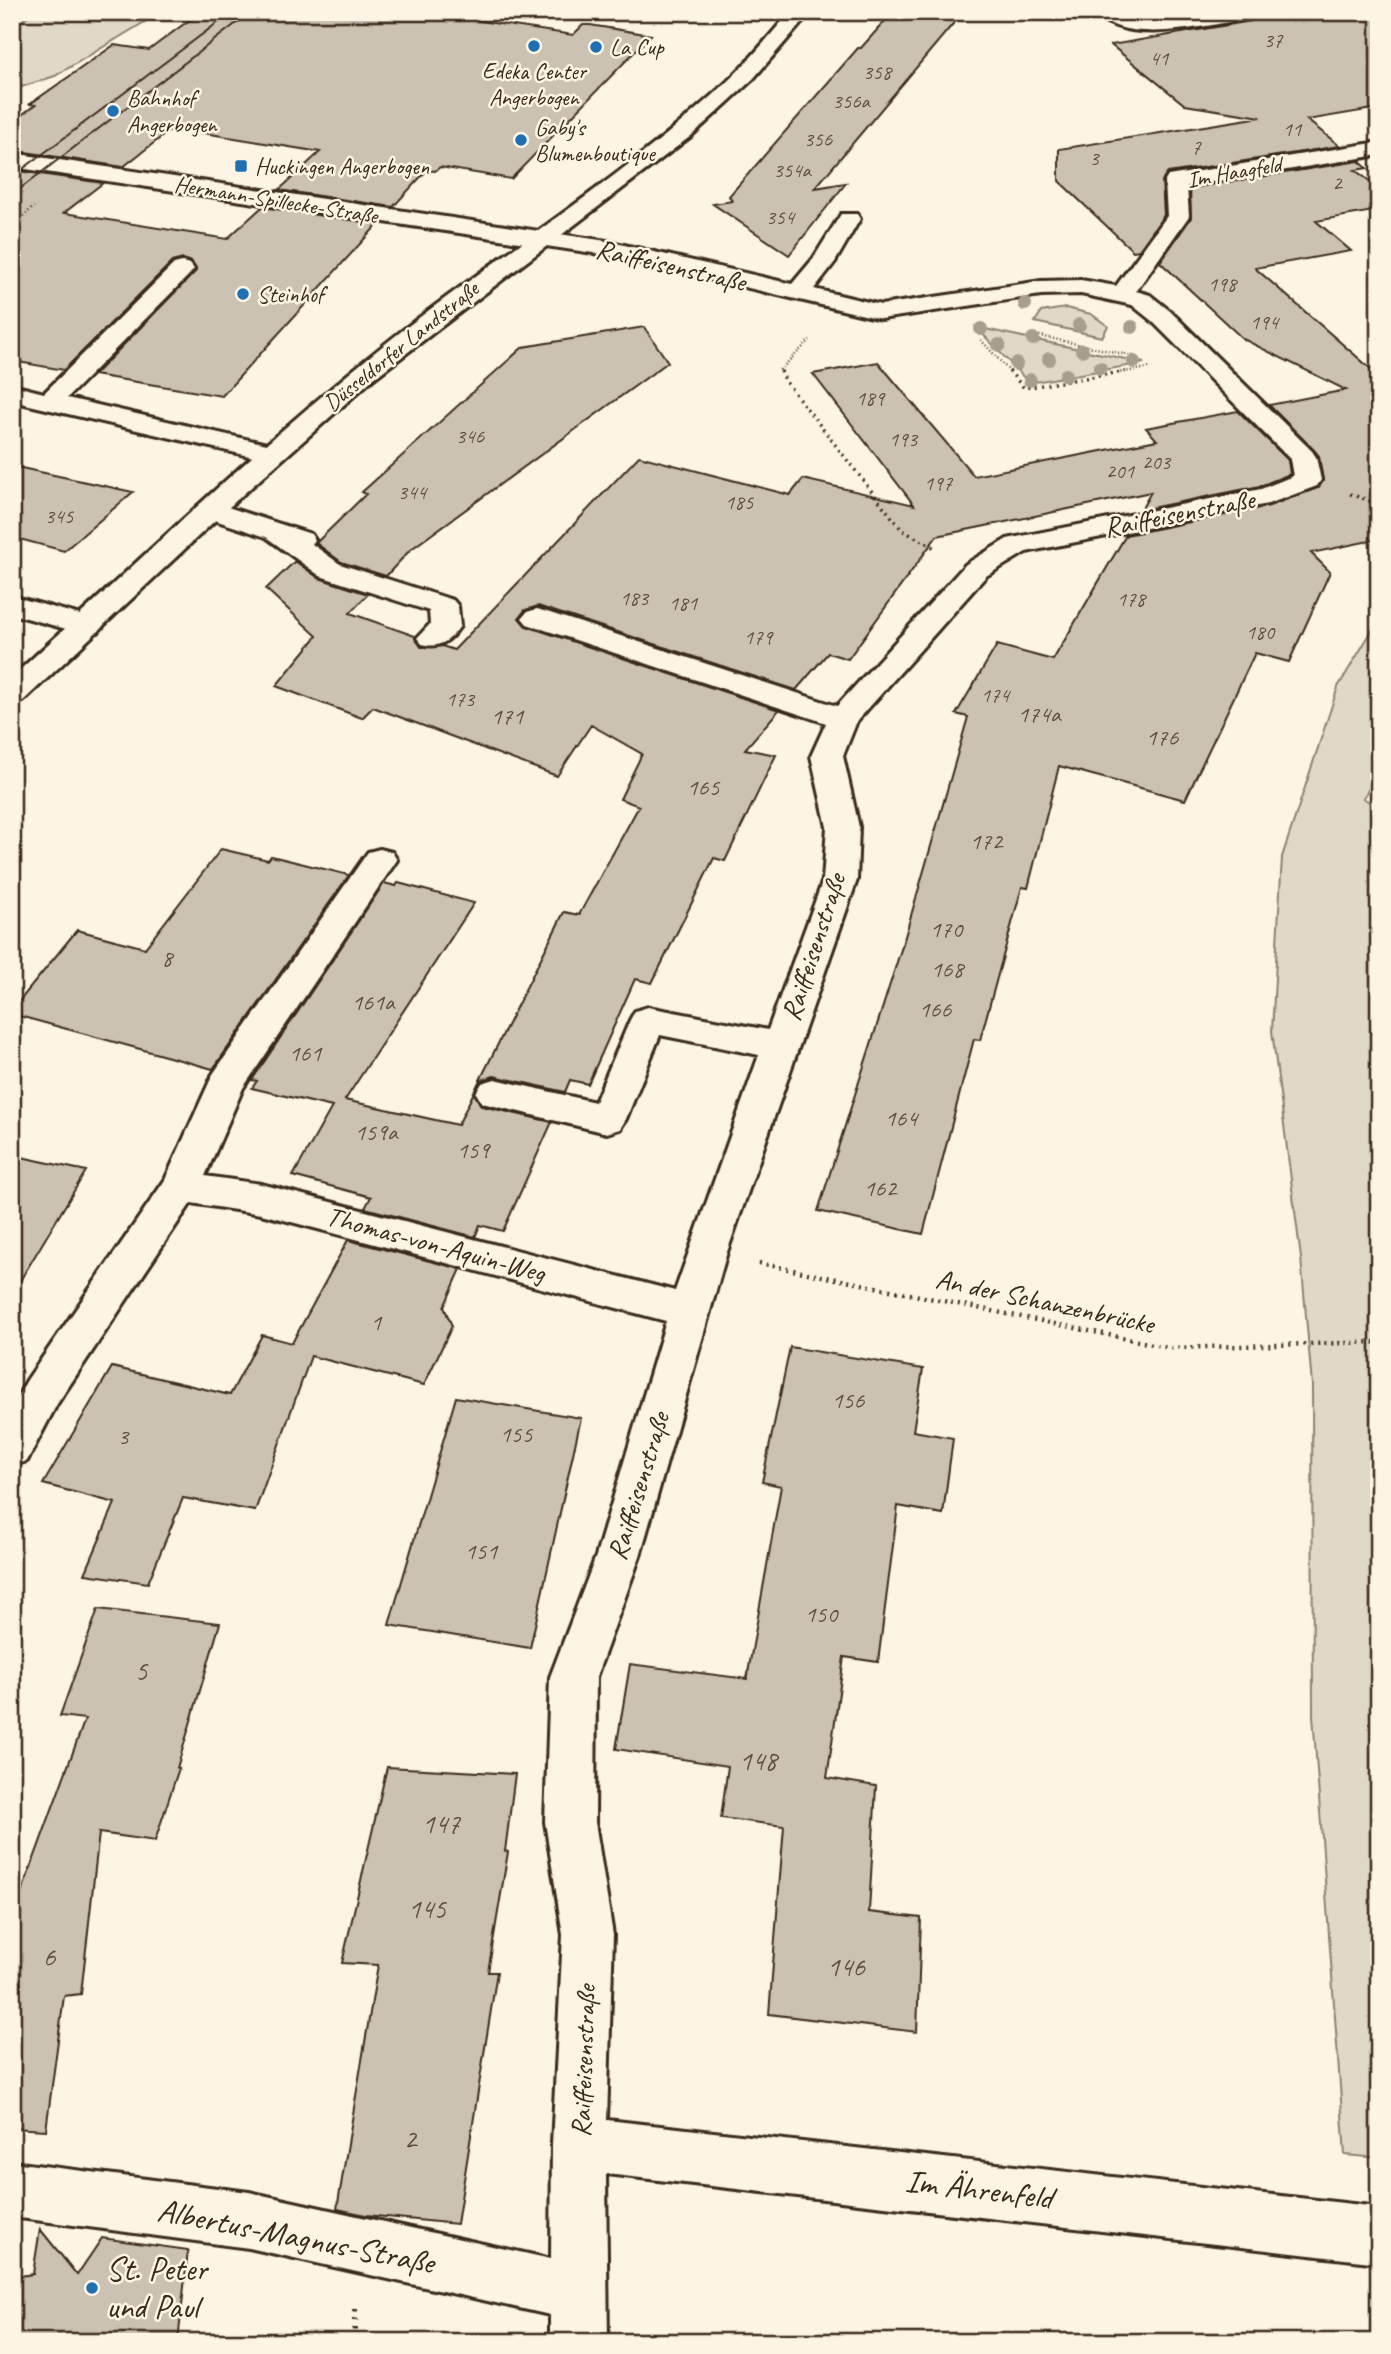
<svg xmlns="http://www.w3.org/2000/svg" width="1391" height="2354" viewBox="0 0 1391 2354" font-family="Caveat,sans-serif">
<rect width="100%" height="100%" fill="#fcf5e5"/>
<filter id="ink" filterUnits="userSpaceOnUse"><feTurbulence type="fractalNoise" baseFrequency=".0143" numOctaves="2"/><feDisplacementMap in="SourceGraphic" scale="14" xChannelSelector="R" yChannelSelector="G"/><feConvolveMatrix kernelMatrix="1 2 1 2 8 2 1 2 1" color-interpolation-filters="sRGB"/></filter>
<g filter="url(#ink)">
<path fill="#e0d8c8" stroke="#8e8173" stroke-width="2" d="M33,12H161L55,76L12,90V28Z
M1066,308L1091,314L1108,326L1102,337L1035,322L1041,312Z
M976,327L1144,363L1029,383Z
M1379,619V773L1363,798L1373,804L1379,788V2158L1345,2155L1313,1715L1312,1385L1301,1258L1272,1031L1282,857L1338,687Z"/>
<path fill="#ccc2b3" stroke="#3b2a1e" stroke-width="2" d="M200,12H420L573,35L583,25H590L651,35L511,179L440,167L435,171L427,170L393,207L279,190L320,152L173,128L123,167L12,150V122L35,105L30,104L114,45L149,50Z
M893,12H963L815,188L846,183L789,255L713,204L732,201L729,196L858,48H861Z
M1264,12H1379V108L1307,120L1340,146L1168,173L1162,181L1164,215L1139,250L1133,251L1059,181V149L1261,117L1185,105L1111,45L1251,21Z
M1359,161L1367,168L1355,170L1379,188V210L1316,221L1351,251L1255,268L1379,376V539L1311,553L1330,572L1289,662L1255,653L1185,800L1059,766L1028,888L1022,887L980,1040L974,1039L923,1234L818,1211L904,940L968,717L956,714L997,645L1053,660L1126,535L1269,506L1318,488L1323,481L1319,456L1314,450L1269,405L1346,390L1243,339L1160,262L1191,218L1190,188Z
M12,170L103,183L64,213L227,239L262,207L378,224L222,396L94,375L196,271L192,262L183,259L172,262L64,370L12,361Z
M644,327L668,362L410,550L386,576L341,562L316,543L366,494L362,492L523,347Z
M878,362L974,476L1157,440L1146,428L1238,411L1288,460L1290,474L1260,486L1141,510L1151,492L937,536L848,659L828,653L796,690L538,606L525,610L519,618L526,626L779,710L745,749L776,755L725,861L714,858L652,983L635,979L588,1084L570,1080L565,1092L494,1076L481,1080L475,1090L564,912L579,915L639,806L620,799L642,754L591,725L557,776L373,707L362,718L276,686L317,636L266,589L295,561L319,578L368,594L350,613L415,636L421,647L442,646L454,650L639,456L790,495L803,479L914,505L813,374Z
M12,466L133,492L64,551L12,537Z
M221,849L268,860L271,856L349,875L213,1069L12,1014V1010L77,930L145,948Z
M384,883L396,886L398,883L474,903L345,1100L458,1125L474,1092L481,1106L552,1122L503,1231L480,1225L475,1237L365,1208L371,1197L293,1176L332,1107L252,1088L257,1081L252,1080Z
M12,1155L86,1171L12,1294Z
M348,1240L461,1269L444,1307L452,1326L424,1385L311,1356L255,1511L183,1498L148,1583L85,1574L115,1503L43,1484L112,1367L230,1395L262,1335L292,1343Z
M790,1347L923,1369L913,1431L953,1438L943,1514L898,1506L878,1662L844,1657L827,1778L876,1786L869,1912L921,1918L917,2032L769,2014L784,1826L721,1818L728,1766L616,1749L630,1664L747,1679L781,1486L762,1482Z
M456,1397L581,1418L530,1648L389,1625Z
M98,1609L220,1623L177,1768H179L155,1841L99,1833L81,1994L64,1996L46,2130L12,2128V1919L85,1719L60,1716Z
M387,1767L515,1774L505,1851L508,1852L488,1972H497L457,2224L366,2215L337,2209L378,1965L342,1963Z
M40,2229L77,2275L102,2238L188,2250L178,2342H12V2277L33,2274Z"/>
<g fill="none" stroke-linecap="round" stroke-linejoin="round">
<defs>
<path id="minor" d="M1095,12H1120L1134,19L1154,20L1209,12H1261L1251,18C1211,24 1125,48 1095,12Z
M1379,142V155L1187,186L1189,216L1136,291L1150,295L1170,311L1312,451L1316,457L1321,480L1317,486L1268,504L1026,552L986,576L857,721L843,756L859,827L857,880L727,1252L640,1556L596,1677L595,1822L613,1935L607,2120L1379,2207V2263L606,2174L608,2342H550V2315L249,2248L12,2217V2162L249,2192L551,2259L552,2144L563,1935L545,1822L550,1677L596,1556L666,1321L261,1214L191,1203L57,1404L27,1461L12,1466V1407L27,1380L165,1180L213,1074L368,852L380,849L392,852L397,860L243,1088L205,1176L261,1184L675,1291L759,1055L660,1035L626,1119L620,1129L607,1133L482,1103L476,1093L482,1083L495,1079L595,1102L630,1020L635,1011L648,1007L768,1030L823,880L827,827L811,756L826,723L527,624L522,618L527,612L537,609L547,612L837,706L966,564L1007,539L1261,489L1293,476L1290,459L1152,321L1132,305L1081,294L1041,295L881,319L607,255L12,167V153L607,241L792,284L813,259L841,214H857L860,219L835,262L814,289L881,305L1041,281L1081,280L1116,286L1167,216L1165,181L1168,176Z
M182,262L190,264L194,269L190,274L67,398L280,447L284,453L280,459L271,461L12,401V385L44,393L174,264Z
M212,502L311,534L315,540L312,544L340,564L453,600L458,606L460,626C450,641 439,649 422,644L417,638L430,624L429,611L320,576L266,537L202,516L198,510L202,504Z
M12,596L98,620L103,626L98,632L88,635L12,614Z"/>
<path id="major" d="M790,12H811L753,79L691,136L374,378L240,497L23,701L12,703V677C140,561 263,440 399,333C505,251 619,180 718,90C745,66 767,39 790,12Z"/>
</defs>
<use href="#minor" stroke="#3b2a1e" stroke-width="6"/>
<use href="#major" stroke="#3b2a1e" stroke-width="6"/>
<path stroke="#3b2a1e" stroke-width="2.5" stroke-dasharray="1 2.5" stroke-linecap="butt" d="M12,225L34,207
M1036,335L1133,356
M981,340L1011,373
M782,373L780,370L810,340
M1117,373L1149,368"/>
<path stroke="#3b2a1e" stroke-width="3.5" stroke-dasharray="2 4.5" stroke-linecap="butt" d="M781,371L786,382L902,530L935,548
M1009,371L1024,388L1128,371
M1350,494L1379,504"/>
<path stroke="#3b2a1e" stroke-width="4.5" stroke-dasharray="2 5" stroke-linecap="butt" d="M759,1263L1172,1348L1379,1342"/>
<path stroke="#3b2a1e" stroke-width="6" stroke-dasharray="2.5 7" stroke-linecap="butt" d="M355,2309V2342"/>
<use href="#minor" fill="#fcf5e5" fill-rule="evenodd"/>
<use href="#major" fill="#fcf5e5" fill-rule="evenodd"/>
<path stroke="#3b2a1e" stroke-width="2" d="M12,177L232,12
M12,195L251,12"/>
</g>
<g fill="#a89e8f">
<circle cx="1025" cy="304" r="7"/>
<circle cx="1079" cy="325" r="7"/>
<circle cx="1132" cy="327" r="7"/>
<circle cx="981" cy="329" r="7"/>
<circle cx="1033" cy="339" r="7"/>
<circle cx="999" cy="345" r="7"/>
<circle cx="1082" cy="350" r="7"/>
<circle cx="1049" cy="359" r="7"/>
<circle cx="1134" cy="362" r="7"/>
<circle cx="1016" cy="364" r="7"/>
<circle cx="1100" cy="368" r="7"/>
<circle cx="1066" cy="375" r="7"/>
<circle cx="1030" cy="380" r="7"/>
</g>
</g>
<g fill="#1f6fb2" stroke="#fcf5e5" stroke-width="2.5">
<circle cx="534" cy="46" r="7"/>
<circle cx="596" cy="47" r="7"/>
<circle cx="113" cy="111" r="7"/>
<circle cx="521" cy="140" r="7"/>
<rect x="234" y="159" width="14" height="14" rx="3.5"/>
<circle cx="243" cy="294" r="7"/>
<circle cx="92" cy="2288" r="7"/>
</g>
<g text-anchor="middle" dominant-baseline="central" stroke-width="5" stroke-linejoin="round" paint-order="stroke">
<g font-size="21" fill="#5f5043">
<text x="1273" y="40">37</text>
<text x="1159" y="58">41</text>
<text x="877" y="72">358</text>
<text x="851" y="101">356a</text>
<text x="1292" y="129">11</text>
<text x="818" y="139">356</text>
<text x="1196" y="147">7</text>
<text x="1094" y="158">3</text>
<text x="792" y="170">354a</text>
<text x="1337" y="183">2</text>
<text x="780" y="217">354</text>
<text x="1222" y="284">198</text>
<text x="1264" y="322">194</text>
<text x="870" y="398">189</text>
<text x="470" y="436">346</text>
<text x="903" y="439">193</text>
<text x="1156" y="462">203</text>
<text x="1120" y="471">201</text>
<text x="938" y="483">197</text>
<text x="412" y="492">344</text>
<text x="739" y="502">185</text>
<text x="59" y="516">345</text>
<text x="634" y="598">183</text>
<text x="1131" y="599">178</text>
<text x="683" y="603">181</text>
<text x="1260" y="632">180</text>
<text x="758" y="637">179</text>
<text x="995" y="695">174</text>
<text x="460" y="699">173</text>
</g>
<g font-size="23" fill="#3b2a1e" stroke="#fcf5e5" text-anchor="start">
<text x="610" y="47">La Cup</text>
<text x="534" y="71" text-anchor="middle">Edeka Center<tspan x="534" dy="26">Angerbogen</tspan></text>
<text x="127" y="98">Bahnhof<tspan x="127" dy="26">Angerbogen</tspan></text>
<text x="535" y="127">Gaby's<tspan x="535" dy="26">Blumenboutique</tspan></text>
<text x="255" y="166">Huckingen Angerbogen</text>
<text x="257" y="294">Steinhof</text>
</g>
<g font-size="23" fill="#3b2a1e" stroke="#fcf5e5">
<text transform="translate(1234 172) rotate(-10)">Im Haagfeld</text>
<text transform="translate(276 200) rotate(9)">Hermann-Spillecke-Straße</text>
<text transform="translate(401 346) rotate(-39)">Düsseldorfer Landstraße</text>
</g>
<g font-size="24" fill="#5f5043">
<text x="1039" y="714">174a</text>
<text x="507" y="716">171</text>
<text x="1162" y="737">176</text>
<text x="703" y="787">165</text>
<text x="986" y="841">172</text>
<text x="946" y="929">170</text>
<text x="167" y="958">8</text>
<text x="947" y="969">168</text>
<text x="373" y="1002">161a</text>
<text x="935" y="1009">166</text>
<text x="305" y="1053">161</text>
<text x="901" y="1118">164</text>
<text x="376" y="1132">159a</text>
<text x="473" y="1150">159</text>
<text x="880" y="1188">162</text>
<text x="376" y="1322">1</text>
<text x="848" y="1400">156</text>
<text x="516" y="1434">155</text>
<text x="123" y="1436">3</text>
<text x="481" y="1551">151</text>
<text x="821" y="1614">150</text>
</g>
<g font-size="28" fill="#3b2a1e" stroke="#fcf5e5">
<text transform="translate(671 265) rotate(13)">Raiffeisenstraße</text>
<text transform="translate(1179 513) rotate(-11)">Raiffeisenstraße</text>
<text transform="translate(813 947) rotate(-72)">Raiffeisenstraße</text>
<text transform="translate(436 1244) rotate(15)">Thomas-von-Aquin-Weg</text>
<text transform="translate(1045 1301) rotate(12)">An der Schanzenbrücke</text>
<text transform="translate(638 1486) rotate(-73)">Raiffeisenstraße</text>
<text transform="translate(583 2061) rotate(-88)">Raiffeisenstraße</text>
</g>
<g font-size="28" fill="#5f5043">
<text x="141" y="1670">5</text>
<text x="758" y="1760">148</text>
<text x="441" y="1823">147</text>
<text x="427" y="1908">145</text>
<text x="49" y="1956">6</text>
<text x="846" y="1966">146</text>
<text x="410" y="2138">2</text>
</g>
<g font-size="33" fill="#3b2a1e" stroke="#fcf5e5">
<text transform="translate(979 2189) rotate(7)">Im Ährenfeld</text>
<text transform="translate(296 2236) rotate(11)">Albertus-Magnus-Straße</text>
</g>
<g font-size="33" fill="#3b2a1e" stroke="#fcf5e5" text-anchor="start">
<text x="106" y="2269">St. Peter<tspan x="106" dy="38">und Paul</tspan></text>
</g>
</g>
<rect width="1391" height="2354" fill="none" stroke="#fcf5e5" stroke-width="42"/>
<rect x="21" y="21" width="1349" height="2312" fill="none" stroke="#3b2a1e" stroke-width="2.5" filter="url(#ink)"/>
</svg>
